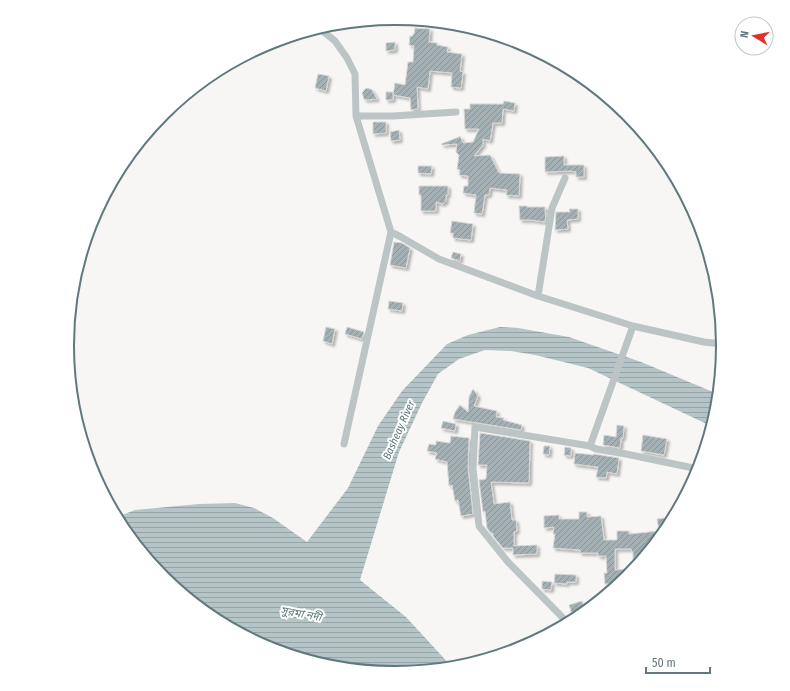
<svg xmlns="http://www.w3.org/2000/svg" width="790" height="691" viewBox="0 0 790 691" font-family="'Fira Sans Condensed','Noto Sans Bengali',sans-serif">
<defs>
<pattern id="water-rules" width="6" height="5" patternUnits="userSpaceOnUse"><rect width="6" height="5" fill="#b5c5c7"/><path d="M0 2.5h6" fill="none" stroke="#97a5a7"/></pattern>
<pattern id="building-hatch" width="6" height="6" patternUnits="userSpaceOnUse"><rect width="6" height="6" fill="#a4b0b3"/><path d="M-1 1l2-2M0 6l6-6M5 7l2-2" fill="none" stroke="#899497"/></pattern>
<filter id="shadow"><feDropShadow dx="2.5" dy="2.5" stdDeviation="1" flood-color="#0004"/></filter>
</defs>
<rect width="100%" height="100%" fill="#f7f6f4"/>
<path fill="url(#water-rules)" d="M500,327L518,328L569,337L641,362L718,394L716,410L711,426L588,368L535,355L511,351L485,350L459,359L438,374L422,403L399,452L360,580L406,617L452,667L395,673L331,667L269,648L213,618L163,577L123,527L117,517L135,510L199,504L235,503L254,508L273,518L307,542L348,488L378,426L402,391L447,344L468,335Z"/>
<path fill="url(#building-hatch)" stroke="#d8d8d6" filter="url(#shadow)" d="M415,28L430,29L429,42L437,43V45L448,47L447,52L462,54L460,71L463,72L461,88L451,87L452,73L430,71L428,89L417,87L418,109L411,110L410,98L393,95L395,83L405,85L408,62H413L414,46L409,45L410,36H413V34H414Z
M395,42V50L386,51V43Z
M318,74L329,76L326,91L315,88Z
M368,88L372,90L377,99L367,100L364,99L362,93L365,89Z
M386,92H393V100H386Z
M504,101L515,103L514,111L503,109L502,123H493L490,141L483,139V145L474,156L490,155L499,173L520,174L519,196L506,195L507,190L490,188L489,195H485L482,214L474,213L476,195L463,193L464,186H468V176L459,175L460,170L457,169L459,155L456,152L457,144L442,145L441,144L459,137L460,136L463,143L473,142L479,129H465L464,109H470V104H503Z
M373,122H386V133L373,134Z
M399,130L400,140L391,141L390,132Z
M564,156V165H584V177H576V172L571,171L545,172V157Z
M418,166H432L431,174L418,173Z
M419,186H448V195H446V201L443,204L436,202V211H421V195H419Z
M519,206H527V207H545V213H546L545,222L531,220H520Z
M569,209H578V219L567,220L568,229L555,230L556,212H570Z
M452,221L473,224L471,240L453,238V233H450Z
M394,242L402,243L410,248L406,268L390,265Z
M453,252L461,254L460,261L451,258Z
M389,301L403,303L402,311L388,309Z
M326,327L335,329L332,344L323,341Z
M347,327L364,332L362,339L345,334Z
M473,389L478,396L474,406L497,411L496,417L504,418L503,420L522,425L521,430L453,419L455,412L460,405L468,412L469,397Z
M443,421L456,424L455,431L441,428Z
M617,425L624,426L623,438H621L620,448L603,445L604,435L616,437Z
M480,433L530,441L529,483L491,482L494,504L510,502L512,520H516L517,531L514,532V546L537,545V554L513,555V548H503L493,536V533H491L487,528L485,511L483,512L479,480L486,479L487,465H478Z
M643,435L667,439L664,455L641,451Z
M451,436L469,438L468,468L473,514L461,516L458,500L455,501L452,485L449,486L447,462L435,459L437,453L427,451L429,444L436,445V441L450,443Z
M544,446H550L549,455L543,454Z
M565,447L571,448V456L564,455Z
M575,453L594,455V454L619,458L617,474L607,472L606,478L596,477L598,467L574,464Z
M579,512H587V517L601,516L604,540H617V531H629V534L659,531L657,519L664,518L665,524L670,523L633,569V552H632L631,549H615V570L627,569L628,575L610,591V584H605L604,573H607L606,556H598V553H580V550L553,548L555,534H553L554,527L544,528V516L559,515V519H579Z
M555,574L576,575V582H567V584L554,583Z
M542,581L552,582L551,590L542,589Z
M582,601L585,611L581,615L573,617L569,605Z"/>
<g fill="none" stroke-linecap="round" stroke-linejoin="round">
<path stroke="#bdc4c6" stroke-width="7" d="M319,28L335,41L347,58L355,74L356,116L391,232L401,237L439,259L538,296L633,326L704,342L722,344
M356,116H393L456,112
M538,296L552,208L565,178
M633,326L590,446L596,449L626,454L698,469
M344,444L391,232
M568,623L508,562L479,526L473,468L475,427L590,446"/>
</g>
<g text-anchor="middle" dominant-baseline="central" stroke-width="4" stroke-linejoin="round" paint-order="stroke">
<g font-size="11" font-style="italic" fill="#5d777a" stroke="#fff">
<text transform="translate(399 430) rotate(-66)">Basheay River</text>
<text transform="translate(301 614) rotate(10)">সুরমা নদী</text>
</g>
</g>
<path d="M0 0H790V691H0ZM394 25H396A320 320 0 0 1 716 345V346A320 320 0 0 1 396 666H394A320 320 0 0 1 74 346V345A320 320 0 0 1 394 25Z" fill="#fff" fill-rule="evenodd"/>
<path fill="none" stroke="#62787f" stroke-width="2" d="M394 25H396A320 320 0 0 1 716 345V346A320 320 0 0 1 396 666H394A320 320 0 0 1 74 346V345A320 320 0 0 1 394 25Z"/>
<g transform="translate(754 36) rotate(280)"><circle r="19" fill="#ffffff" stroke="#c0c9cc"/>
<path d="M0-3L7 15L0 10L-7 15Z" fill="#e23128"/>
<text y="-6" font-size="11" font-weight="bold" text-anchor="middle" fill="#62787f">N</text>
</g>
<path d="M646 667v6h64v-6" fill="none" stroke="#62787f" stroke-width="2"/>
<text x="652" y="667" font-size="12" fill="#62787f" stroke="#ffffff" stroke-width="3" paint-order="stroke">50 m</text>
</svg>
